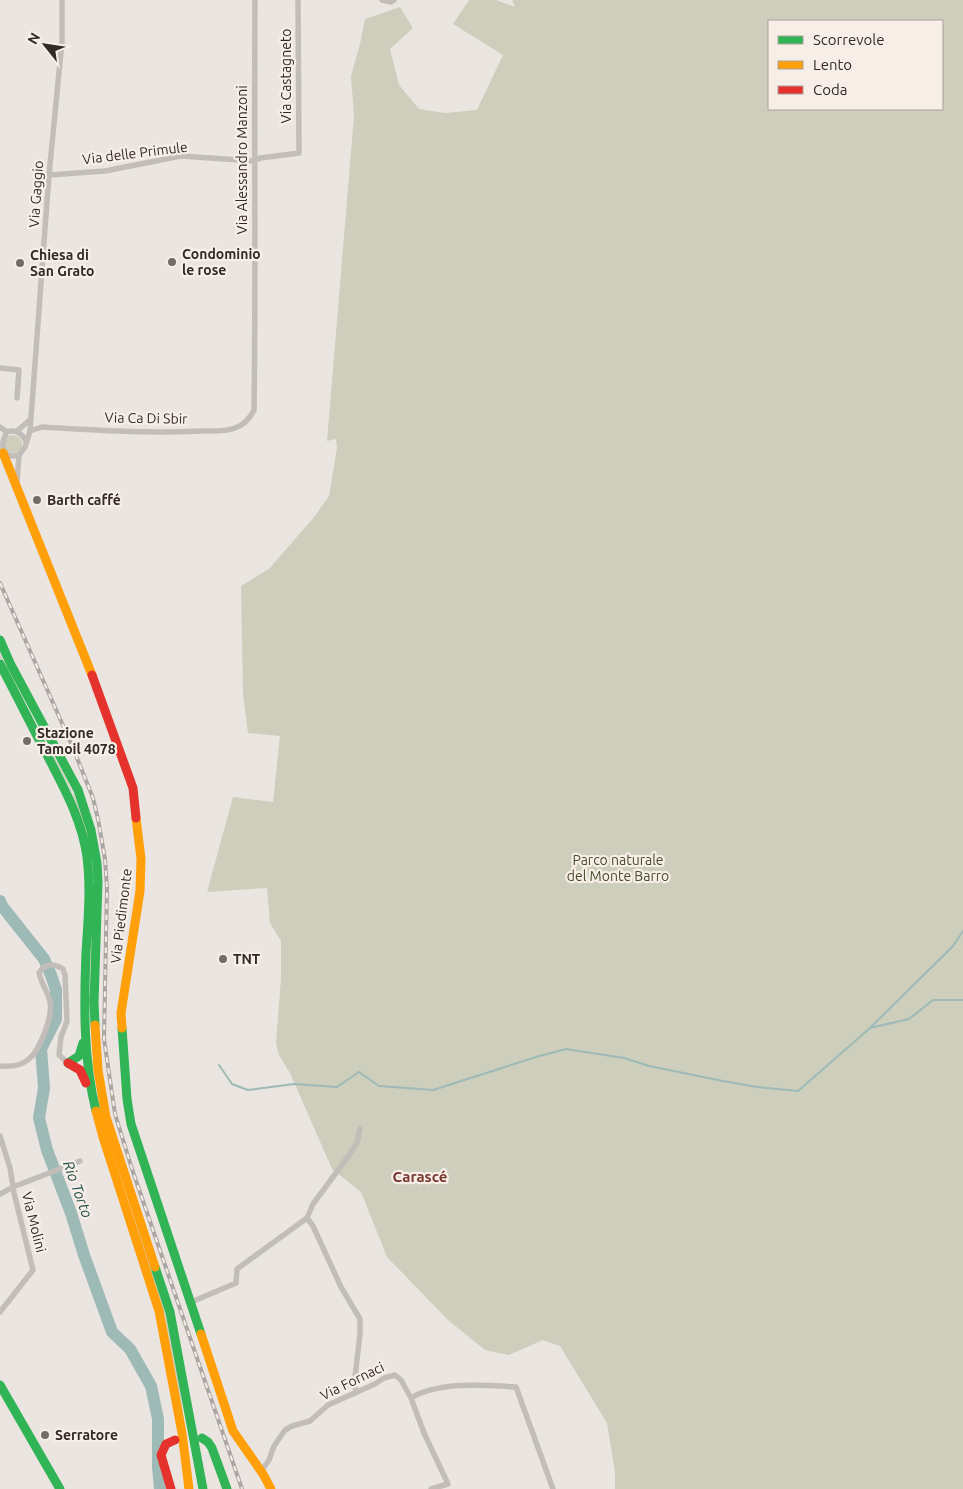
<svg xmlns="http://www.w3.org/2000/svg" width="963" height="1489" viewBox="0 0 963 1489" font-family="Ubuntu,sans-serif">
<rect width="100%" height="100%" fill="#eae5e0"/>
<path fill="#cdcebb" fill-rule="evenodd" d="M469,0H496L515,7L512,0H963V1489H615V1472L607,1423L560,1346L543,1340L509,1355L485,1350L448,1320L387,1257L361,1192L332,1169L290,1073L279,1055L276,1043L281,978V941L270,923L267,888L207,892L233,797L273,802L280,736L248,733L243,695L241,586L269,569L315,516L329,496L337,448L336,439L327,441L354,116L351,76L360,44L365,19L400,7L413,28L390,49L399,85L419,109L445,113L477,110L503,55L453,24ZM769,21H942V109H769Z
M4 444a9 9 0 1 1 18 0a9 9 0 1 1-18 0Z
M0,653C15,686 33,718 51,751C66,777 80,803 87,833C98,884 91,936 89,988C88,1026 91,1064 99,1102C113,1175 147,1244 167,1316C177,1354 180,1395 186,1433H184L165,1318L107,1139L100,1111L92,1065L88,1024L89,850L84,825L72,792L9,676L0,657Z"/>
<g fill="none" stroke-linecap="round" stroke-linejoin="round">
<path stroke="#9ebab7" stroke-width="2" d="M870,1028L909,1019L933,1000H963
M219,1065L232,1084L248,1090L294,1084L337,1087L359,1072L379,1086L433,1090L536,1057L566,1049L624,1058L649,1066L723,1081L757,1087L798,1091L870,1028L953,946L963,931"/>
<path stroke="#9ebab7" stroke-width="12" d="M0,901L2,906L44,959L51,975L56,990V1019L41,1049L44,1088L39,1118L47,1150L71,1213L84,1255L112,1332L130,1349L151,1386L158,1419V1467L160,1489"/>
<path stroke="#c3bdb9" stroke-width="5.5" d="M382,0L391,2L394,0
M254,161L260,158L299,153L298,0
M49,175L105,171L181,156L254,161
M0,368L19,370L17,398
M0,427L7,432
M17,431L31,419
M30,431L42,427C94,430 148,434 200,431C212,431 225,432 235,428C244,425 250,418 254,410C256,273 254,137 255,0
M26,441C21,433 16,429 7,432C0,444 1,460 19,455L25,447L30,431L49,175L62,41V0
M17,482L19,455
M0,1066C10,1067 21,1066 29,1059C40,1050 53,1016 50,1002C48,992 41,983 39,973C45,963 54,963 63,969L65,975L67,1021L61,1037L59,1055L68,1063
M0,1136L10,1168L14,1193L33,1270L0,1312
M0,1194L13,1187L80,1161
M307,1218L313,1226L341,1287L360,1319V1334L354,1386L357,1392
M189,1303L236,1283L237,1269L307,1218L313,1204L350,1154L357,1143L360,1129
M262,1470L269,1460L274,1446L285,1430L292,1426L310,1421L328,1405L375,1384L384,1378L395,1375L401,1380L411,1398
M431,1489L448,1484L424,1433L411,1398C438,1381 486,1385 516,1387L553,1489"/>
<path stroke="#30b455" stroke-width="9" d="M0,640L11,665L78,790L91,830L97,863L98,882L94,1002L95,1025
M0,664C16,694 31,725 47,755C64,788 82,820 87,857C91,889 88,921 86,952C84,1005 83,1059 96,1111
M122,1028L127,1099L131,1124L201,1334
M68,1063L79,1056L83,1043
M155,1267L170,1312L203,1489
M0,1385L60,1489
M202,1438L208,1442L212,1448L227,1489"/>
<path stroke="#ff9f0a" stroke-width="9" d="M3,453L92,675
M95,1025L98,1070L106,1117L155,1267
M122,1028L121,1013L140,891L141,859L136,818
M96,1111L103,1137L159,1311L182,1433L189,1489
M201,1334L233,1431L263,1474L271,1489"/>
<path stroke="#e5322d" stroke-width="9" d="M92,675L133,788L136,818
M68,1063L80,1070L86,1083
M171,1489L161,1455L166,1444L175,1440"/>
<defs>
<path id="rail" d="M0,583L73,748L93,798L98,819L105,859L107,887L104,1039L115,1114L132,1169L242,1489"/>
</defs>
<use href="#rail" stroke="#aba6a3" stroke-width="4"/>
<use href="#rail" stroke="#f7eee7" stroke-width="2" stroke-dasharray="5.5" stroke-linecap="butt"/>
</g>
<g fill="#736b68" stroke="#f7eee7" stroke-width="2">
<circle cx="172" cy="262" r="5"/>
<circle cx="20" cy="263" r="5"/>
<circle cx="37" cy="500" r="5"/>
<circle cx="27" cy="741" r="5"/>
<circle cx="223" cy="959" r="5"/>
<circle cx="45" cy="1435" r="5"/>
</g>
<g text-anchor="middle" dominant-baseline="central" stroke-width="4.5" stroke-linejoin="round" paint-order="stroke">
<g font-size="14" fill="#332a28" stroke="#f7eee7">
<text transform="translate(286 76) rotate(-90)">Via Castagneto</text>
<text transform="translate(135 153) rotate(-7)">Via delle Primule</text>
<text transform="translate(242 160) rotate(-90)">Via Alessandro Manzoni</text>
<text transform="translate(36 194) rotate(-86)">Via Gaggio</text>
<text transform="translate(146 418) rotate(1)">Via Ca Di Sbir</text>
<text transform="translate(121 916) rotate(-83)">Via Piedimonte</text>
<text transform="translate(34 1222) rotate(76)">Via Molini</text>
<text transform="translate(352 1381) rotate(-26)">Via Fornaci</text>
</g>
<g font-size="14" font-weight="bold" fill="#332a28" stroke="#f7eee7" text-anchor="start">
<text x="182" y="254">Condominio<tspan x="182" dy="16">le rose</tspan></text>
<text x="30" y="255">Chiesa di<tspan x="30" dy="16">San Grato</tspan></text>
<text x="47" y="500">Barth caffé</text>
<text x="37" y="733">Stazione<tspan x="37" dy="16">Tamoil 4078</tspan></text>
<text x="233" y="959">TNT</text>
<text x="55" y="1435">Serratore</text>
</g>
<g font-size="14" fill="#464e2f" stroke="#f7eee7">
<text x="618" y="860">Parco naturale<tspan x="618" dy="16">del Monte Barro</tspan></text>
</g>
<g font-size="15" font-weight="bold" fill="#78352b" stroke="#f7eee7">
<text x="420" y="1176">Carascé</text>
</g>
<g font-size="15" font-style="italic" fill="#234f4e" stroke="#f7eee7">
<text transform="translate(78 1189) rotate(70)">Rio Torto</text>
</g>
</g>
<rect x="768" y="20" width="175" height="90" fill="#f7eee7" stroke="#a9a09b"/>
<rect x="778" y="36" width="25" height="8" fill="#30b455" stroke="#a9a09b"/>
<text x="813" y="45" font-size="15" fill="#332a28">Scorrevole</text>
<rect x="778" y="61" width="25" height="8" fill="#ff9f0a" stroke="#a9a09b"/>
<text x="813" y="70" font-size="15" fill="#332a28">Lento</text>
<rect x="778" y="86" width="25" height="8" fill="#e5322d" stroke="#a9a09b"/>
<text x="813" y="95" font-size="15" fill="#332a28">Coda</text>
<g transform="translate(45 45) rotate(300)" stroke="#f7eee7" stroke-width="4" paint-order="stroke">
<path d="M0-4L9 19L0 12L-9 19Z" fill="#332a28"/>
<text y="-8" font-size="14" font-weight="bold" text-anchor="middle" fill="#332a28">N</text>
</g>
</svg>
